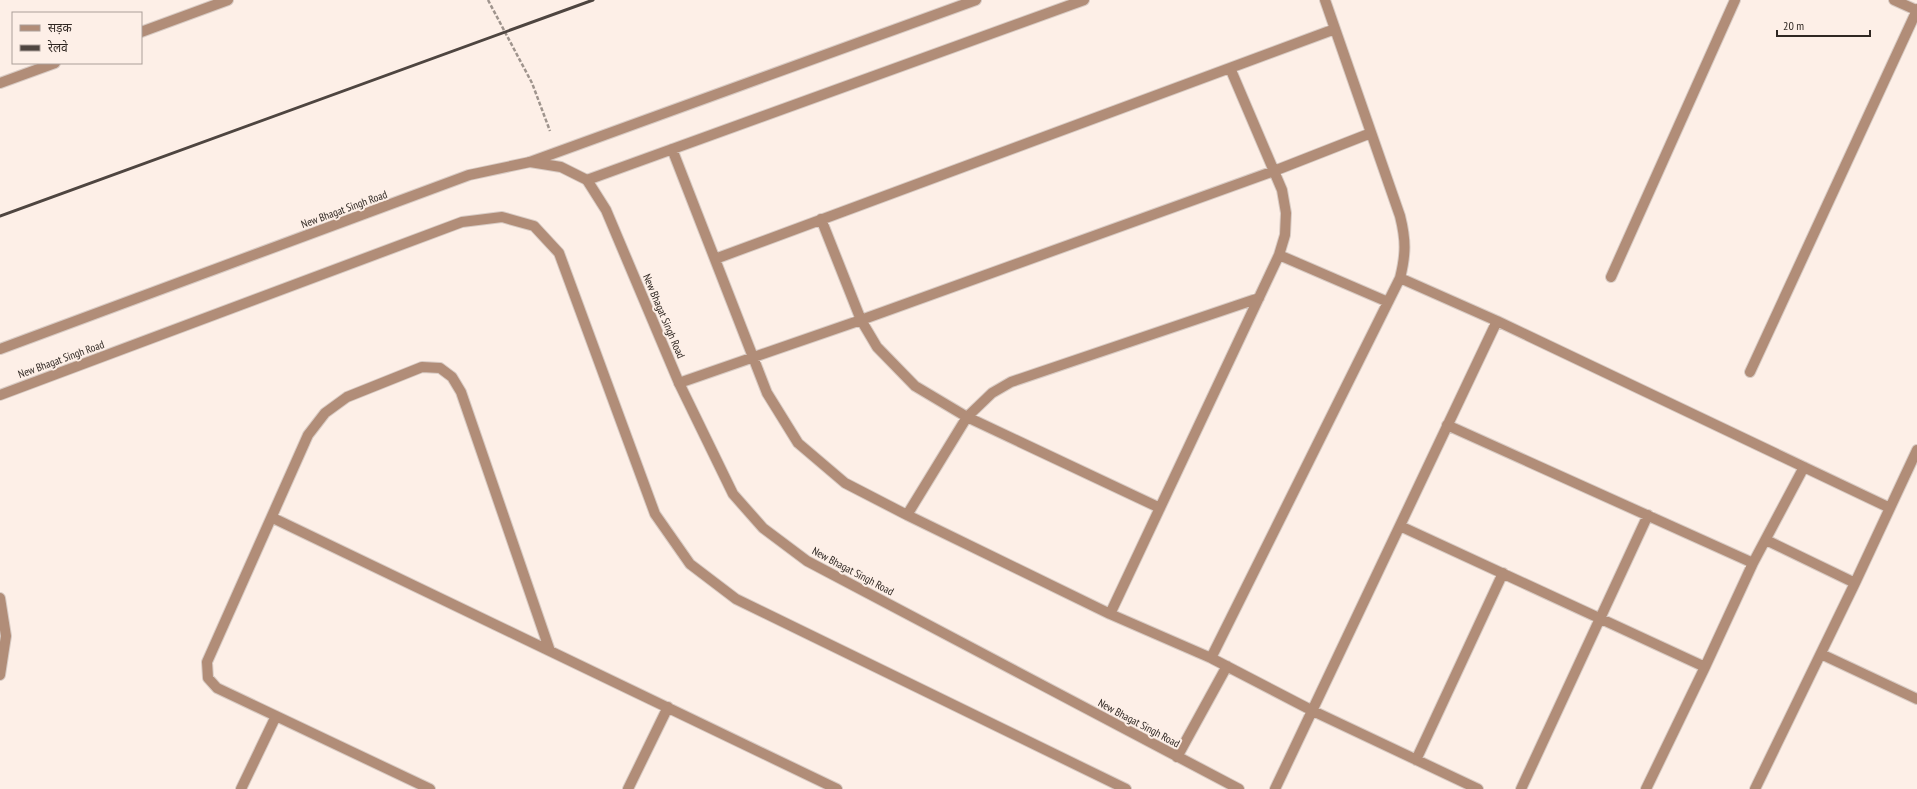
<svg xmlns="http://www.w3.org/2000/svg" width="1917" height="789" viewBox="0 0 1917 789" font-family="'PT Sans Narrow','Noto Sans Devanagari',sans-serif">
<rect width="100%" height="100%" fill="#fdefe7"/>
<g fill="none" stroke-linecap="round" stroke-linejoin="round">
<defs>
<path id="minor" d="M1894,0L1916,10L1917,9
M672,149L767,393L798,443L845,483L907,515L1110,614L1211,658L1313,711L1478,789
M530,162L976,0
M587,180L1084,0
M821,219L861,320L877,347L915,386L967,417L1160,508
M1279,255L1388,302
M715,259L1335,29
M1611,277L1735,0
M1400,278L1497,321L1890,508
M1750,372L1917,10
M679,383L861,320L1274,171L1371,133
M1447,425L1753,563
M907,515L967,417L992,393L1011,382L1259,298
M273,518L837,789
M1400,526L1705,667
M1766,540L1855,583
M0,598L6,636L0,675
M1110,614L1279,255L1285,235L1286,213L1282,190L1230,68
M1821,654L1917,699
M1211,658L1400,278C1406,254 1406,240 1400,216L1325,0
M1177,757L1227,666
M1416,760L1503,573
M241,789L276,716
M430,789L217,688L208,678L207,662L308,435L325,413L347,397L422,367L440,368L452,377L461,392L550,651
M628,789L668,707
M1275,789L1497,321
M1521,789L1648,515
M1646,789L1705,667L1753,563L1804,467
M1755,789L1855,583L1917,450"/>
<path id="tertiary" d="M141,32L228,0
M0,83L55,63
M0,349L469,175L530,162L561,167L587,180L606,210L679,383L733,494L763,528L807,561L1239,789
M0,395L462,222L502,217L534,226L559,253L655,514L690,564L736,599L1126,789"/>
</defs>
<use href="#minor" stroke="#d8cbc4" stroke-width="12"/>
<use href="#tertiary" stroke="#d8cbc4" stroke-width="12"/>
<path stroke="#9f948d" stroke-width="2.5" stroke-dasharray="4 2" stroke-linecap="butt" d="M488,0L532,83L550,131"/>
<use href="#minor" stroke="#b18d78" stroke-width="10"/>
<use href="#tertiary" stroke="#b18d78" stroke-width="10"/>
<path stroke="#4e4540" stroke-width="3" d="M0,216L593,0"/>
</g>
<g text-anchor="middle" dominant-baseline="central" stroke-width="4" stroke-linejoin="round" paint-order="stroke">
<g font-size="11" fill="#302823" stroke="#fdefe7">
<text transform="translate(344 209) rotate(-20)">New Bhagat Singh Road</text>
<text transform="translate(664 316) rotate(67)">New Bhagat Singh Road</text>
<text transform="translate(61 359) rotate(-20)">New Bhagat Singh Road</text>
<text transform="translate(853 571) rotate(28)">New Bhagat Singh Road</text>
<text transform="translate(1139 723) rotate(28)">New Bhagat Singh Road</text>
</g>
</g>
<rect x="12" y="12" width="130" height="52" fill="#fdefe7" stroke="#ab9f99"/>
<rect x="20" y="25" width="20" height="6" fill="#b18d78" stroke="#ab9f99"/>
<text x="48" y="32" font-size="12" fill="#302823">सड़क</text>
<rect x="20" y="45" width="20" height="6" fill="#4e4540" stroke="#ab9f99"/>
<text x="48" y="52" font-size="12" fill="#302823">रेलवे</text>
<path d="M1777 30v6h93v-6" fill="none" stroke="#302823" stroke-width="2"/>
<text x="1783" y="30" font-size="12" fill="#302823" stroke="#fdefe7" stroke-width="3" paint-order="stroke">20 m</text>
</svg>
